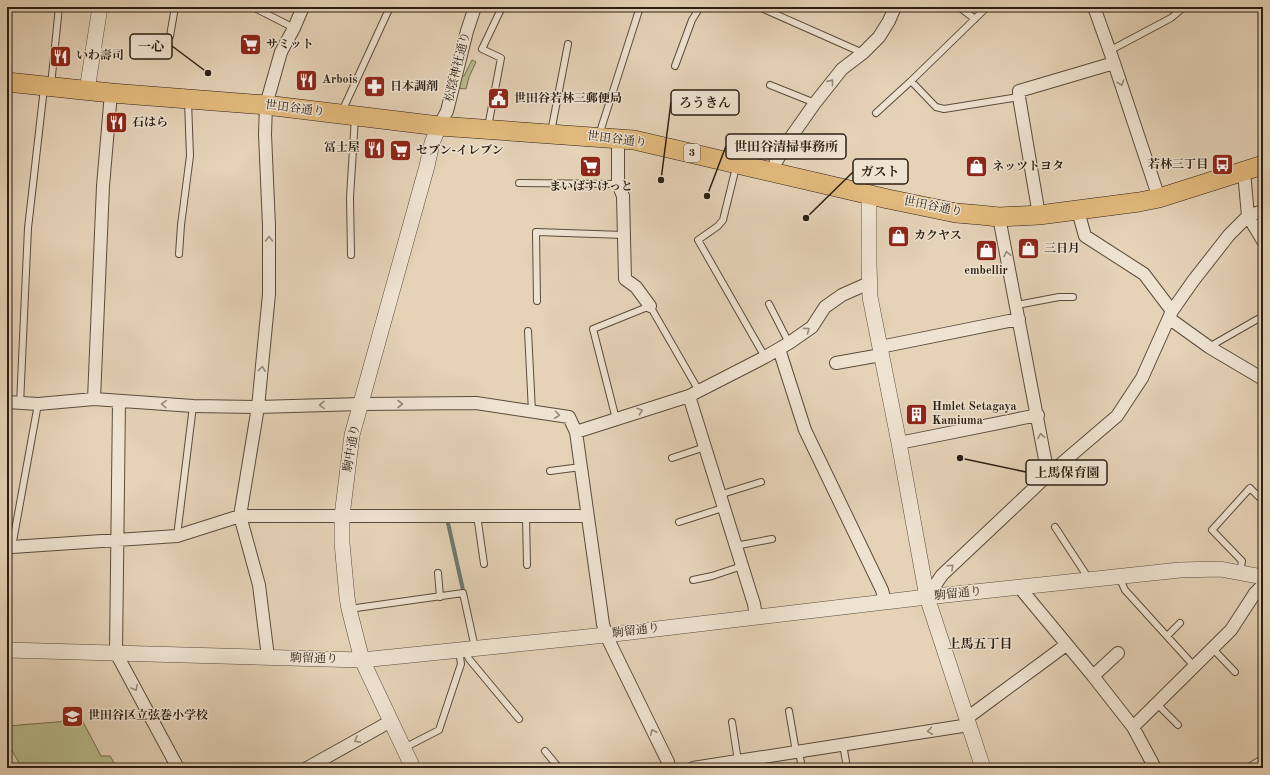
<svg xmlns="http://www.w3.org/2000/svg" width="1270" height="775" viewBox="0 0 1270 775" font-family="'Old Standard TT','Noto Serif JP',serif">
<rect width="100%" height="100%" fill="#e5d2b7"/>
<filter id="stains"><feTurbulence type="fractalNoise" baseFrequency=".005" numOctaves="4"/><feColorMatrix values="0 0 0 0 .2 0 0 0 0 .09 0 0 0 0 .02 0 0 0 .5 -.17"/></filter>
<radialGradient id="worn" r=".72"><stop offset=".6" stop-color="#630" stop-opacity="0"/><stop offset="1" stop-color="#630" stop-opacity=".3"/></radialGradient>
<path fill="#b8bb8c" stroke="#726d4f" d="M472,60L476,62L469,77L466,89L457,88L459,75L464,76Z
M82,720L101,756H110L117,768H22L7,742V726Z"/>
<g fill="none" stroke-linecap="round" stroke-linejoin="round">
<path stroke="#6b7b6f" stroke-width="4" d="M448,523L463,590"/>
<defs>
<path id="service" d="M253,7L294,28
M759,7L863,53
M959,7L975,19
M987,7L911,81L936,107L944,109L1019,97
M170,36L175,7
M1109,51L1171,18L1184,7
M675,66L692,20L700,7
M51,85L59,7
M770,85L815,103
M343,111L344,107L390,7
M876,113L911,81
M488,127L501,58L482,49L502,7
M551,132L568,44
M599,135L640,7
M736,167L723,220L718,226L698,240L765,357
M519,183L618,184
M179,254L181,225L190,156L188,101
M351,255L350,197L355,117
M537,301L536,232L624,235
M769,304L789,343
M1017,305L1059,297H1073
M528,331L532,412
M1209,347L1263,316
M20,404L28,228L44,88
M616,419L593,329L650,306L699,391
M672,458L705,447
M550,471L581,467
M719,495L761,482
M477,515L484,564
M526,517L527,565
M679,522L723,508
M1055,527L1089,579
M177,536L193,406
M735,546L772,539
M12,547L38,404
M438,573L440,597
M1240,573L1242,561L1212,530L1250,488L1263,501
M1119,577L1125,590L1194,666
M693,580L712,576L742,566
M349,609L463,593L475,648
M1167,636L1180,623
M1213,649L1235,672
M465,650L469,659L519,719
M1157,704L1178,725
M789,711L796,752
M732,722L738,761
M843,744L847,768
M404,748L439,730L461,664L459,650
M545,751L559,768
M799,752L802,768"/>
<path id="minor" d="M1094,7L1114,63L1159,198
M439,126L447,111L467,31L475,7
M618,138V184L623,196L625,279L636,287L650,306
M770,172L791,137L815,103L842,69L863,53L879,37L889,21L895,7
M1244,172L1248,216L1263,241
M1078,211L1085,236L1144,274L1172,311
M1039,215L1019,97V91L1114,63
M999,217L1048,475
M1170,319L1209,347L1263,379
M880,347L1019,319
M779,349L805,430L882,590L885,602
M836,363L881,355
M689,396L754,604L756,617
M94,399L103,186L111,93
M119,401L116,653L178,768
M7,402L38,404L94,399L193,406L258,407L361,404L476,403L569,417L576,432L603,624L606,635L668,762L669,768
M576,432L689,396L765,357L789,343L812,327L825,307L842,295L869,283
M899,443L1038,415
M7,546L12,547L177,536L240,516H587
M1020,588L1093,676L1133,727L1155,768
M927,597L942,575L1048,475L1117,416L1142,378L1172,311L1193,281L1229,235L1248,216L1263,211
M268,657L259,585L240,516L258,407L269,294V226L265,134L266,105L281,52L294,28L303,7
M1093,676L1118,653
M967,718L1066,645
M1133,727L1231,630L1255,593L1263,585
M307,768L391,721
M693,768L969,725
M1253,768L1263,762"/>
<path id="tertiary" d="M87,90L100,7
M869,194V264L870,297L899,443L927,597L983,768
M7,650L362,660L606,635L927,597L1180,570L1220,569L1263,577
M413,768L362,660L349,609L347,597L342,543V516L352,435L427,166L432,143L439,126"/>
<path id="primary" d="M7,82L111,93L266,105L439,126L634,140L888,199L956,213L980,215L999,217L1039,215L1139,202L1159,198L1263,165"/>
</defs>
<use href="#service" stroke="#5a4c3b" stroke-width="8"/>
<use href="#minor" stroke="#5a4c3b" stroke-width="14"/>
<use href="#tertiary" stroke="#5a4c3b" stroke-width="16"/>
<use href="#primary" stroke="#2b1f12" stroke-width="20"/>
<use href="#service" stroke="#eee2d0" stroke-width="6"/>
<use href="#minor" stroke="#eee2d0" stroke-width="12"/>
<use href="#tertiary" stroke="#eee2d0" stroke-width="15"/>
<use href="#primary" stroke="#e2b97c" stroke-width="19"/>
</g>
<defs><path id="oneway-chevron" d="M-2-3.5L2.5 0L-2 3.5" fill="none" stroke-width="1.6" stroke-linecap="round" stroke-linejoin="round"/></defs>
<g stroke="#968a7a">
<use href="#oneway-chevron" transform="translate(831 82) rotate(-51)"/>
<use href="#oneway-chevron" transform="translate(1121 83) rotate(71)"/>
<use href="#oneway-chevron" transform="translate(269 239) rotate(-90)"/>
<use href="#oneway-chevron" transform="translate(1007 254) rotate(-101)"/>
<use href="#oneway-chevron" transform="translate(807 330) rotate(-36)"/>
<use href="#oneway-chevron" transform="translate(262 369) rotate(-84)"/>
<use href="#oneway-chevron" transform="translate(164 404) rotate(-176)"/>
<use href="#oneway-chevron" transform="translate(400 404)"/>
<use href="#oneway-chevron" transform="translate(322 405) rotate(178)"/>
<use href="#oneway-chevron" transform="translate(640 411) rotate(-18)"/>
<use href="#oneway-chevron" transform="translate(557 415) rotate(8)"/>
<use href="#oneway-chevron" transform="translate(1041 436) rotate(-100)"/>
<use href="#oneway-chevron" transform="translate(951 567) rotate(-43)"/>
<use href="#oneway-chevron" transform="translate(135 688) rotate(62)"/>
<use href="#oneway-chevron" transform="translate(930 731) rotate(172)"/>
<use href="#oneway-chevron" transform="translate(653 732) rotate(-116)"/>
<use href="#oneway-chevron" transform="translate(357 740) rotate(151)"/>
</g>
<defs>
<symbol id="supermarket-square" viewBox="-11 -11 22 22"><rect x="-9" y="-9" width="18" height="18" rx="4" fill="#8f2418" stroke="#eee2d0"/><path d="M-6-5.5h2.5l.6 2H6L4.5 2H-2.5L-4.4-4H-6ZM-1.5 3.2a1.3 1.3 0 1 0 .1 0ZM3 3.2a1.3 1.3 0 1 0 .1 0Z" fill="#fff"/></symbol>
<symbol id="restaurant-square" viewBox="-11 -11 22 22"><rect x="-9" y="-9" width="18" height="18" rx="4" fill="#8f2418" stroke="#eee2d0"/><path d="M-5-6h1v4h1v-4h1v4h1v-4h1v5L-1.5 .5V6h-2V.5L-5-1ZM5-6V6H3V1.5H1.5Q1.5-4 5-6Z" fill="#fff"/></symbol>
<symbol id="pharmacy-square" viewBox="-11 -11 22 22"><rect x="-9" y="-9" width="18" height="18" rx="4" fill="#8f2418" stroke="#eee2d0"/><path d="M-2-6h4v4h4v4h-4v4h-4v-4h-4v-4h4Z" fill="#fff"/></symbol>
<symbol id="civic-square" viewBox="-11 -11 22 22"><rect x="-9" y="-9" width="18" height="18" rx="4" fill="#8f2418" stroke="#eee2d0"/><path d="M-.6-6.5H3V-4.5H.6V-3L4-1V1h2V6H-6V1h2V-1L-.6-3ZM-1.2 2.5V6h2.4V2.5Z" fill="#fff"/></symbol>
<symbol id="bus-square" viewBox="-11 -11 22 22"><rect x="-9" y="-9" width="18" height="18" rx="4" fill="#8f2418" stroke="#eee2d0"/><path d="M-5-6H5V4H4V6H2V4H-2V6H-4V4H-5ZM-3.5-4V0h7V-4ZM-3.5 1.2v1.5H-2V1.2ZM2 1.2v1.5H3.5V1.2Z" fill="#fff"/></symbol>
<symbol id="shop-square" viewBox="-11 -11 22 22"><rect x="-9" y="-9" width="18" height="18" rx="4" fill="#8f2418" stroke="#eee2d0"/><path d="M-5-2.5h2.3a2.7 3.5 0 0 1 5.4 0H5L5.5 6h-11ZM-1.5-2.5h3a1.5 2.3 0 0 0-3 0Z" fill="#fff"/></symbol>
<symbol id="building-square" viewBox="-11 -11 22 22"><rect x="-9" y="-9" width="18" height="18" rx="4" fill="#8f2418" stroke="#eee2d0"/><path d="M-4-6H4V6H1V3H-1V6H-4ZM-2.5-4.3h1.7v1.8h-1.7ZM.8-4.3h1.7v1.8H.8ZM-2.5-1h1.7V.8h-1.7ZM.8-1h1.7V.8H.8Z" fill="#fff"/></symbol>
<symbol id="school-square" viewBox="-11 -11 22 22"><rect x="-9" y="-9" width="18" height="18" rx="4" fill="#8f2418" stroke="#eee2d0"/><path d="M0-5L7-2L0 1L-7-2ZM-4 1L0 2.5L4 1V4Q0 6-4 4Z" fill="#fff"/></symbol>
</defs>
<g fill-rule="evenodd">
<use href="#supermarket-square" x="238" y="32" width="25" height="25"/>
<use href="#restaurant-square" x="48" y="44" width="25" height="25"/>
<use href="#restaurant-square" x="294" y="68" width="25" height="25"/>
<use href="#pharmacy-square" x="362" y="74" width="25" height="25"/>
<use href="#civic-square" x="486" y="86" width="25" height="25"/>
<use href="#restaurant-square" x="104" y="110" width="25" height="25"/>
<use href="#restaurant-square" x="362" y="136" width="25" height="25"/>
<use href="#supermarket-square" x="388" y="138" width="25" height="25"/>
<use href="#bus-square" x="1210" y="152" width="25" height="25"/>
<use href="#supermarket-square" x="578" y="154" width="25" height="25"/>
<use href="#shop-square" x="964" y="154" width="25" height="25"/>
<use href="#shop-square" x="886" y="224" width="25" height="25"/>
<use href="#shop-square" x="1016" y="236" width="25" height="25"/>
<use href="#shop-square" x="974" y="238" width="25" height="25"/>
<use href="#building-square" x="904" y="402" width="25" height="25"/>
<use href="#school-square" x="60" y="704" width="25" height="25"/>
</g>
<g text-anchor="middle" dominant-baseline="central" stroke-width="3" stroke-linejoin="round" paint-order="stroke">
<rect fill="#eee2d0" stroke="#665a4b" stroke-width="1" x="684" y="144" width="16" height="18" rx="3"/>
<g font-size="11" font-weight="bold" fill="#2b1f12">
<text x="692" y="153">3</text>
</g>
<g font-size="12" font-weight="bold" fill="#2b1f12" stroke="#eee2d0" text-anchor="start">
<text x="266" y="45">サミット</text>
<text x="76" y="56">いわ壽司</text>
<text x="322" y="80">Arbois</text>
<text x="390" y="87">日本調剤</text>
<text x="514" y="99">世田谷若林三郵便局</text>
<text x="132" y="123">石はら</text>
<text x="360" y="148" text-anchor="end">冨士屋</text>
<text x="416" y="151">セブン-イレブン</text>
<text x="1208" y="165" text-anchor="end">若林三丁目</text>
<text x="992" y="167">ネッツトヨタ</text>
<text x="591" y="187" text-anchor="middle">まいばすけっと</text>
<text x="914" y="236">カクヤス</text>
<text x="1044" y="249">三日月</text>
<text x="986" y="271" text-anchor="middle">embellir</text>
<text x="932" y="407">Hmlet Setagaya<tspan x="932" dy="14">Kamiuma</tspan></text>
<text x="88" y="716">世田谷区立弦巻小学校</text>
</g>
<g font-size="12" fill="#2b1f12" stroke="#eee2d0">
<text transform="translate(458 67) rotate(-76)">松陰神社通り</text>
<text transform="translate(295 109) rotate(7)">世田谷通り</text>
<text transform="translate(617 140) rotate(7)">世田谷通り</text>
<text transform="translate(933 207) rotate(11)">世田谷通り</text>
<text transform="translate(352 448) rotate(-80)">駒中通り</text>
<text transform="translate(958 594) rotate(-6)">駒留通り</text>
<text transform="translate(636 631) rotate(-7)">駒留通り</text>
<text transform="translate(314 659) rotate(1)">駒留通り</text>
</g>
<g font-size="13" font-weight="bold" fill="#2b1f12" stroke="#eee2d0">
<text x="980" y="644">上馬五丁目</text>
</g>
</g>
<path fill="none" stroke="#2b1f12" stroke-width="1.5" d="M208 73L172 46M661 180L671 102M707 196L726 146M806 218L853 172M960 458L1026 472"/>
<g fill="#2b1f12" stroke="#eee2d0" stroke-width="1.5">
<circle cx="208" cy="73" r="4"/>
<circle cx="661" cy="180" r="4"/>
<circle cx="707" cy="196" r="4"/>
<circle cx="806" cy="218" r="4"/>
<circle cx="960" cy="458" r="4"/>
</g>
<g fill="#eee2d0" stroke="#2b1f12" stroke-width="1.5">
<rect x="130" y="34" width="42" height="25" rx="4"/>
<rect x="671" y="90" width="68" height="25" rx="4"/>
<rect x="726" y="134" width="120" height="25" rx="4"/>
<rect x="853" y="159" width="55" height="25" rx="4"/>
<rect x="1026" y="460" width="81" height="25" rx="4"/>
</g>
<g font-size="13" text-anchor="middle" font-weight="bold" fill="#2b1f12">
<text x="151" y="51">一心</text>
<text x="705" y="107">ろうきん</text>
<text x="786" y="151">世田谷清掃事務所</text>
<text x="880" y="176">ガスト</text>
<text x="1067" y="477">上馬保育園</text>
</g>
<rect width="1270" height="775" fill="none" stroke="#e5d2b7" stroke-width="24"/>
<rect x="8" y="8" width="1254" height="759" fill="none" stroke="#2b1f12" stroke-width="2"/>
<rect x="12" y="12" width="1246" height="751" fill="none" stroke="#2b1f12"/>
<rect width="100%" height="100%" filter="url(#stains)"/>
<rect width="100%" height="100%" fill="url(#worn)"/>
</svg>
